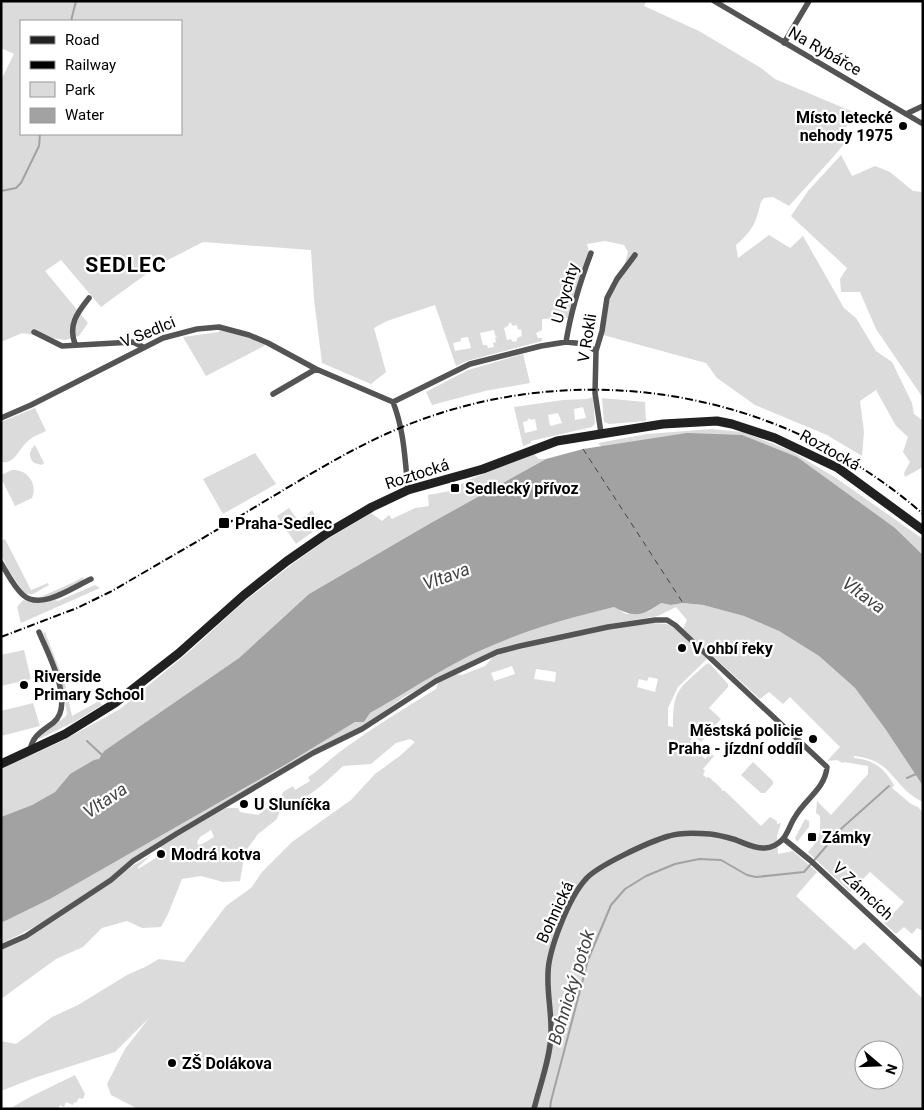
<svg xmlns="http://www.w3.org/2000/svg" width="924" height="1110" viewBox="0 0 924 1110" font-family="Roboto,sans-serif">
<rect width="100%" height="100%" fill="#fff"/>
<path fill="#dbdbdb" fill-rule="evenodd" d="M1,1H646L644,6L699,31L761,68L775,79L851,111L853,116L841,135L848,139L834,156L789,206L773,197L764,198C759,203 760,209 757,216C754,228 745,237 736,245L738,258L769,235L790,248L803,236L844,308L856,318L876,351L892,362L912,403L914,414L923,421V467L905,477L904,473L910,462L903,452L908,437L896,426L876,390L860,401L864,432L862,456L827,435L755,405L717,378L706,363L603,335L611,292L621,277L628,252L624,245L605,241L587,244L589,252L568,318L542,319V330L536,333L538,338H542V341L467,361L456,366L435,305L387,321L374,328L386,372L371,384L322,363L314,299L311,250L203,242L160,264L101,307L61,260L45,271L88,323L79,336L65,340L22,333L1,342V80L14,54L1,48ZM21,21H181V134H21ZM510,322L513,326L517,325L518,330L521,329L522,336L517,338V341L513,342L511,339L507,340L504,328L508,326ZM494,330L495,335L497,337H495L496,342L493,343L494,347L488,348L487,345H483L480,333ZM468,337L471,348L455,351L453,343L461,341V338Z
M841,155L852,176L875,166L890,172L913,191L923,192V398L876,329L860,292H841L840,279L847,268L791,216L808,191Z
M219,330L250,338L266,345L206,376L183,337L219,332Z
M523,354L530,383L485,391L432,405L426,392L468,370Z
M593,397L595,424L592,427L531,441V443L523,446L514,407L563,400L587,399ZM583,407L586,418L575,420L574,409ZM558,413L562,423L550,426L548,415ZM529,418L531,420L535,419L537,430L525,433L523,422L527,421Z
M602,398L645,402L646,421L609,424L604,422Z
M35,408L46,431C40,434 33,436 28,441C19,448 15,465 1,462V422Z
M711,429L743,432L791,451L836,478L923,539V555L895,528L602,447L598,443L647,434Z
M35,445L44,463L42,465L34,463C28,457 29,451 35,445Z
M255,453L276,484L223,514L203,479Z
M534,454L539,459H546L429,524L309,594L239,658L104,751L99,759L70,774L55,792L32,805L1,817V769L64,740L120,709L191,650L241,604L295,562L326,540L371,513L382,521L389,515L392,519L415,508L429,506L428,495L456,490V487L470,479Z
M12,470C27,469 38,483 32,498L15,506L1,478V475Z
M289,508L298,520L303,518L312,510L322,525L296,544L277,516Z
M5,539L31,590L48,583L49,585L33,594H25L9,571L1,555V541Z
M83,577L84,579C70,587 54,598 38,598L72,583Z
M95,585L100,588L21,623L17,607L23,600C36,603 43,604 55,600L58,601Z
M661,603L671,605L683,603L703,605L744,616L779,631L819,656L855,688L886,730L923,786V802C891,787 895,760 854,756V758C874,760 884,768 894,785L892,788L911,804L918,807L923,813V931L917,928L912,934L904,927L896,934L884,923L904,902L870,872L850,892L808,852C820,839 821,833 820,816L816,813L817,801L831,815L868,774V766L844,762L843,763L837,760L827,761L840,747L790,697L783,704L769,692L760,699L683,629L687,620L676,607L658,616L611,624L493,651L469,662L404,697L364,726L155,844L108,879L40,924L1,944V923L50,899L355,722H364L370,713C403,694 439,670 473,654C518,633 565,618 614,607L626,614L650,611Z
M653,623L666,624L673,626L706,658V660L678,687L668,708V726L673,727C673,689 678,690 705,665L709,663L728,684V687L709,708L721,719L701,742L694,736L690,741L699,750L703,745L705,747V752L702,756L705,759L711,754L714,756L703,769L705,771L703,775L707,778L709,777L722,789L721,790L725,791L761,826L770,817L777,821V824L781,823L777,836L778,854L793,851L817,872L796,896L855,950L864,942L923,999V1109H138L111,1095L107,1084L125,1049L149,1018L115,1052L34,1078L1,1091V1041L16,1044L52,1017L78,1005L127,975L145,967L159,959L184,962L226,906L251,888L262,872L292,842L351,800L375,774L401,755L415,742L410,739L396,743L371,764L343,766C324,784 305,801 281,810L276,820L258,834L245,852L240,881L223,882L201,876L182,879L168,914L161,927L142,928L127,921L102,928L83,947L56,959L1,999V948L96,893L131,867L151,855L138,867V869L164,853L160,846L226,808H238L240,812L258,815L281,797L283,792L293,786L295,790L310,781L308,777C321,769 332,757 345,748C374,727 405,708 436,689L438,683L454,674L462,675L485,666L493,657L504,653L616,627ZM512,666L515,674L494,681L491,673ZM536,669L556,672L555,682L534,679ZM649,677L658,679L655,692L637,687L639,679L647,681ZM211,830L214,837L202,844L198,845L197,842L200,837ZM864,1050H894V1080H864Z
M45,632L65,684L72,716L99,701L102,705L74,722L39,739V736L65,717L67,714L62,683L43,633Z
M24,650L31,679L1,686V655Z
M33,703L40,726L1,736V711Z
M753,762L773,781V784L765,793H761L741,775Z
M805,819L809,821V827L797,842L795,838Z
M75,1075L85,1094L83,1099L79,1098L76,1103L74,1102L73,1105L66,1102L64,1107L60,1105L58,1109H9L30,1097Z"/>
<path fill="#a2a2a2" d="M687,433L742,435L797,457L895,528L923,555V786L886,730L855,688L819,656L779,631L744,616L703,605L683,603L671,605L661,603C643,616 634,618 614,607C564,619 520,632 473,654C438,671 404,694 370,713L364,722H355L288,763L50,899L1,923V817L32,805L55,792L70,774L94,760L99,759L104,751L239,658L309,594L429,524L546,459L583,449Z"/>
<g fill="none" stroke-linecap="round" stroke-linejoin="round">
<path stroke="#a2a2a2" stroke-width="2" d="M71,21L76,1
M1,191L16,188L21,183L39,146L40,134
M87,741L102,755
M907,778L916,774
M550,1109L551,1101L588,960L611,905L625,889L646,876L675,864L699,859L721,860L747,875L756,877L804,872L842,828L889,786"/>
<path stroke="#434343" stroke-width="1" stroke-dasharray="6 5" stroke-linecap="butt" d="M583,449L683,603"/>
<path stroke="#545454" stroke-width="5.5" d="M714,1L923,124
M784,43L809,1
M906,114L923,106
M34,332L62,346L133,342L143,347
M566,342C571,311 580,282 591,253
M75,344C68,325 77,313 89,298
M273,394L316,369
M393,402C404,430 405,459 408,490
M1,418L31,405L163,338L197,329L219,327L249,335L268,343L316,369L393,402L470,364L541,346L566,342L585,344L596,351
M601,433L595,393L596,351L602,331L607,298L617,279L635,255
M1,563C7,573 14,587 23,595C41,611 73,587 91,579
M30,751C32,736 42,731 53,723C76,705 48,654 39,632
M784,839L811,861L923,965
M1,947L26,936L111,880L133,861L176,834L313,753L362,729L436,681L497,652L520,646L608,627L655,620H667L675,625L827,767C825,789 805,799 795,817C790,824 788,834 782,840C778,844 771,848 765,848C754,849 743,842 733,839C726,837 718,835 710,834C697,833 681,832 669,836C651,841 596,866 585,880C569,898 548,950 548,974C547,994 552,1015 551,1035C550,1059 540,1085 534,1109"/>
<path stroke="#212121" stroke-width="9" d="M1,764L65,734L115,703L179,653L244,595L287,561L326,534L372,507L408,490L483,469L557,441L663,424L717,421L732,424L775,438L838,468L923,530"/>
<path stroke="#000" stroke-width="2" stroke-dasharray="8 2.5 1 2.5" stroke-linecap="butt" d="M1,637L77,608L110,592C162,562 214,532 265,501C304,478 344,453 386,434C565,353 776,385 923,514"/>
</g>
<g fill="#000" stroke="#fff" stroke-width="2">
<circle cx="903" cy="126" r="5"/>
<rect x="450" y="483" width="10" height="10" rx="2.5"/>
<rect x="218" y="517" width="12" height="12" rx="2.5"/>
<circle cx="682" cy="648" r="5"/>
<circle cx="24" cy="685" r="5"/>
<circle cx="813" cy="739" r="5"/>
<circle cx="244" cy="804" r="5"/>
<rect x="807" y="832" width="10" height="10" rx="2.5"/>
<circle cx="161" cy="854" r="5"/>
<circle cx="172" cy="1063" r="5"/>
</g>
<g text-anchor="middle" dominant-baseline="central" stroke-width="4.5" stroke-linejoin="round" paint-order="stroke">
<g font-size="16" fill="#000" stroke="#fff">
<text transform="translate(825 51) rotate(30)">Na Rybářce</text>
<text transform="translate(565 293) rotate(-74)">U Rychty</text>
<text transform="translate(148 332) rotate(-22)">V Sedlci</text>
<text transform="translate(587 338) rotate(-81)">V Rokli</text>
<text transform="translate(830 450) rotate(29)">Roztocká</text>
<text transform="translate(417 474) rotate(-18)">Roztocká</text>
<text transform="translate(863 891) rotate(43)">V Zámcích</text>
<text transform="translate(555 912) rotate(-65)">Bohnická</text>
</g>
<g font-size="16" font-weight="bold" fill="#000" stroke="#fff" text-anchor="start">
<text x="893" y="117" text-anchor="end">Místo letecké<tspan x="893" dy="18">nehody 1975</tspan></text>
<text x="465" y="488">Sedlecký přívoz</text>
<text x="235" y="523">Praha-Sedlec</text>
<text x="692" y="648">V ohbí řeky</text>
<text x="34" y="676">Riverside<tspan x="34" dy="18">Primary School</tspan></text>
<text x="803" y="730" text-anchor="end">Městská policie<tspan x="803" dy="18">Praha - jízdní oddíl</tspan></text>
<text x="254" y="804">U Sluníčka</text>
<text x="822" y="837">Zámky</text>
<text x="171" y="854">Modrá kotva</text>
<text x="182" y="1063">ZŠ Dolákova</text>
</g>
<g font-size="18" font-style="italic" fill="#434343" stroke="#fff">
<text transform="translate(446 576) rotate(-20)">Vltava</text>
<text transform="translate(864 595) rotate(36)">Vltava</text>
<text transform="translate(105 800) rotate(-34)">Vltava</text>
<text transform="translate(571 987) rotate(-73)">Bohnický potok</text>
</g>
<g font-size="21" font-weight="bold" letter-spacing="1" fill="#000" stroke="#fff">
<text x="126" y="265">SEDLEC</text>
</g>
</g>
<rect width="924" height="1110" fill="none" stroke="#000000" stroke-width="5"/>
<rect x="20" y="20" width="162" height="115" fill="#ffffff" stroke="#999999"/>
<rect x="30" y="36" width="25" height="8" fill="#212121" stroke="#999999"/>
<text x="65" y="45" font-size="15" fill="#000000">Road</text>
<rect x="30" y="61" width="25" height="8" fill="#000000" stroke="#999999"/>
<text x="65" y="70" font-size="15" fill="#000000">Railway</text>
<rect x="30" y="82" width="25" height="15" fill="#dbdbdb" stroke="#999999"/>
<text x="65" y="95" font-size="15" fill="#000000">Park</text>
<rect x="30" y="108" width="25" height="15" fill="#a2a2a2" stroke="#999999"/>
<text x="65" y="120" font-size="15" fill="#000000">Water</text>
<g transform="translate(879 1065) rotate(109)"><circle r="24" fill="#ffffff" stroke="#999999"/>
<path d="M0-4L9 19L0 12L-9 19Z" fill="#000000"/>
<text y="-8" font-size="14" font-weight="bold" text-anchor="middle" fill="#000000">N</text>
</g>
</svg>
